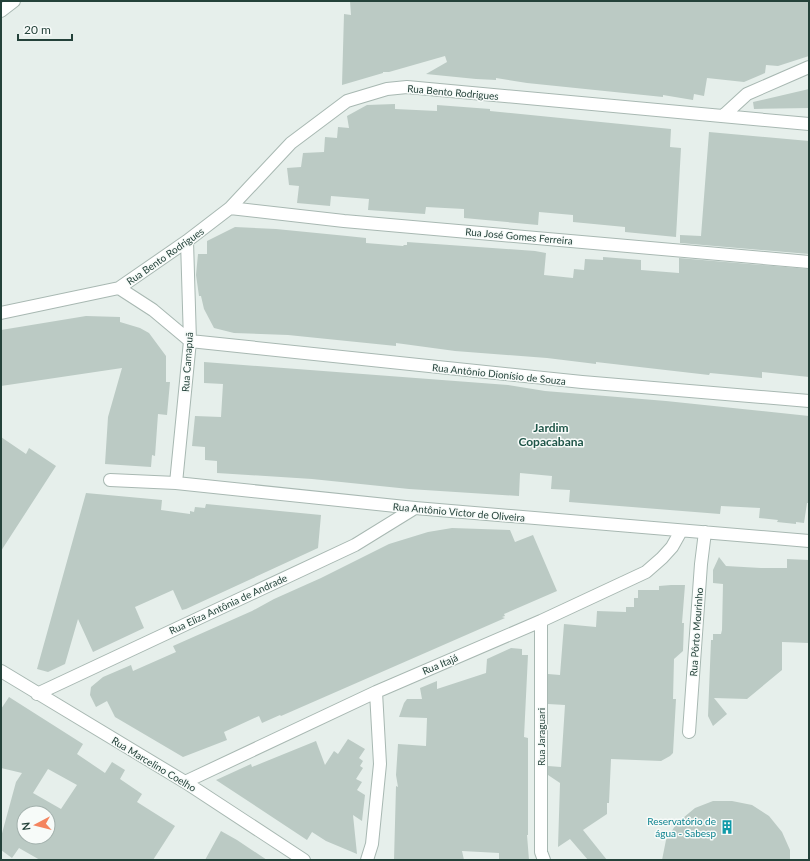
<svg xmlns="http://www.w3.org/2000/svg" width="810" height="861" viewBox="0 0 810 861" font-family="Lato,sans-serif">
<rect width="100%" height="100%" fill="#e6efeb"/>
<path fill="#bbcac4" fill-rule="evenodd" d="M350,1H809V56L778,66L766,65L765,73L744,82L707,78L704,96L694,94L693,100L663,95V97L527,83L496,78V80L476,79L426,74L447,62L445,56L389,72H383V73L342,85L344,14L351,15Z
M809,89V108L754,109L753,102Z
M395,104V109L437,111V105L490,109V111L671,129L670,147L681,148L676,237L625,232V227L573,222V215L539,212L538,225L464,218V209L426,207L425,214L368,210L369,199L331,196L330,206L297,203L299,186L289,185L287,168L301,167L303,153L324,152L325,137L337,138L338,127L349,128L347,116L367,105Z
M709,132L809,141V254L680,243V235L701,236Z
M235,227L276,229L347,236L366,238V243L403,246L404,245H407V242L535,251L546,253L544,275L573,278L574,269L584,270L585,259L603,260V257L641,260V270L679,273V258L809,269V377L762,372V378L710,373L709,375L596,362V364L547,358L455,351L396,343V346L288,335L234,333L214,328L204,309L201,296H199L196,275L198,254H207V241Z
M86,316L120,317V322L140,328L149,333L166,356V382H170L167,415L158,414L155,456L152,455L151,467L105,464L108,417L122,368L1,386V330Z
M204,362L508,385L545,391L666,401L809,416V503H807L804,523L796,522V524L777,522L778,520L759,518L760,508L721,506L720,514L569,502L570,490L551,489L552,476L520,473L519,496L409,489L312,479L217,473V461L205,460V447L192,446L195,416L221,417L223,384L204,383Z
M1,437L26,454L29,448L56,466L1,551Z
M86,493L162,500L161,510L190,514V511L194,512L195,507L205,508L206,504L321,515L318,548L186,609L182,610L173,590L135,607L144,628L93,652L78,619L65,664L48,672L37,669Z
M452,528L510,530L515,542L533,535L557,591L504,614L505,616L502,617L505,618L281,716L280,715L262,723L259,716L224,732L227,740L183,757L115,717L107,701L96,707L90,695L91,687L103,677L131,665L133,671L176,652L173,646L252,611L274,599L321,578L389,544L428,532Z
M719,557L726,566L761,568H787V559L809,560V643L782,642V670L747,699L714,698L727,714L713,726L708,716L711,640H713V634H721L722,630L723,584L713,583V570Z
M671,585H685L682,623H684L683,651L674,659L673,699H676L673,753L670,756L661,761L611,759L609,803H607V814L583,830L607,860H588L570,839L558,847L560,783L548,775V766L561,767L565,705L548,704V674L560,675L564,624L596,627L597,611L626,612V607H634V598H638V590H659V586Z
M511,648L522,649V655H528L524,737L528,738V835H527L529,860H499V853L462,851L464,860H394L396,786L398,787L396,775L398,744L426,746L427,718L399,717L404,703L407,699H422L420,688L437,681V689L486,673L487,659Z
M9,697L83,744L77,754L105,773L112,762L125,770L120,779L142,794L137,802L175,826L153,860H40L19,848L12,858L1,850V837L16,782L22,773L1,768V709ZM48,769L77,785L61,809L33,793ZM24,813H48V837H24Z
M348,739L365,749L359,758L363,761L360,766L363,768L356,779L362,782L357,790L365,795L362,821L353,815L357,854L326,841L312,832L307,840L216,780L251,764L252,767L316,741L325,765L334,751L338,754Z
M713,801H732L752,805L769,816L782,832L790,850V860H662L666,840L677,823L695,808Z
M221,831L237,840L267,860H205Z"/>
<g fill="none" stroke-linecap="round" stroke-linejoin="round">
<defs>
<path id="minor" d="M1,11L14,1
M723,116L747,94L809,67
M230,208L344,221L809,262
M119,288L153,310L190,341L582,382L809,401
M1,313L119,288L187,241L230,208L291,143L347,101L387,89L407,87L809,124
M110,480L176,483L415,508L809,541
M176,483L190,341L187,241
M541,621V852L544,860
M1,671L185,782L304,860
M37,694L355,545L415,508
M689,732L701,564L705,532
M185,782L376,692L541,621L646,572L662,558L672,547L681,531
M367,860L372,844L380,764L376,692"/>
</defs>
<use href="#minor" stroke="#a8b8b2" stroke-width="14"/>
<use href="#minor" stroke="#fff" stroke-width="12"/>
</g>
<defs>
<symbol id="building-bare" viewBox="-9 -9 18 18"><path d="M-4-6H4V6H1V3H-1V6H-4ZM-2.5-4.3h1.7v1.8h-1.7ZM.8-4.3h1.7v1.8H.8ZM-2.5-1h1.7V.8h-1.7ZM.8-1h1.7V.8H.8Z" fill="#0f9aa8" stroke="#f7fbf9" stroke-width="2.5" paint-order="stroke"/></symbol>
</defs>
<g fill-rule="evenodd">
<use href="#building-bare" x="717" y="817" width="20" height="20"/>
</g>
<g text-anchor="middle" dominant-baseline="central" stroke-width="3" stroke-linejoin="round" paint-order="stroke">
<g font-size="10" fill="#24423a" stroke="#f7fbf9">
<text transform="translate(453 92) rotate(5)">Rua Bento Rodrigues</text>
<text transform="translate(519 236) rotate(5)">Rua José Gomes Ferreira</text>
<text transform="translate(165 256) rotate(-35)">Rua Bento Rodrigues</text>
<text transform="translate(187 362) rotate(-86)">Rua Camapuã</text>
<text transform="translate(499 374) rotate(6)">Rua Antônio Dionísio de Souza</text>
<text transform="translate(459 512) rotate(5)">Rua Antônio Victor de Oliveira</text>
<text transform="translate(228 604) rotate(-25)">Rua Eliza Antônia de Andrade</text>
<text transform="translate(696 632) rotate(-86)">Rua Pôrto Mourinho</text>
<text transform="translate(440 664) rotate(-23)">Rua Itajá</text>
<text transform="translate(541 737) rotate(-90)">Rua Jaraguari</text>
<text transform="translate(154 764) rotate(31)">Rua Marcelino Coelho</text>
</g>
<g font-size="10" fill="#0d838f" stroke="#f7fbf9" text-anchor="end">
<text x="716" y="821">Reservatório de<tspan x="716" dy="12">água - Sabesp</tspan></text>
</g>
<g font-size="12" font-weight="bold" fill="#1f5548" stroke="#f7fbf9">
<text x="551" y="427">Jardim<tspan x="551" dy="14">Copacabana</tspan></text>
</g>
</g>
<rect width="810" height="861" fill="none" stroke="#24423a" stroke-width="4"/>
<g transform="translate(36 825) rotate(263)"><circle r="19" fill="#f7fbf9" stroke="#a3b1ad"/>
<path d="M0-3L7 15L0 10L-7 15Z" fill="#f4845f"/>
<text y="-6" font-size="11" font-weight="bold" text-anchor="middle" fill="#24423a">N</text>
</g>
<path d="M18 34v6h54v-6" fill="none" stroke="#24423a" stroke-width="2"/>
<text x="24" y="34" font-size="12" fill="#24423a" stroke="#f7fbf9" stroke-width="3" paint-order="stroke">20 m</text>
</svg>
